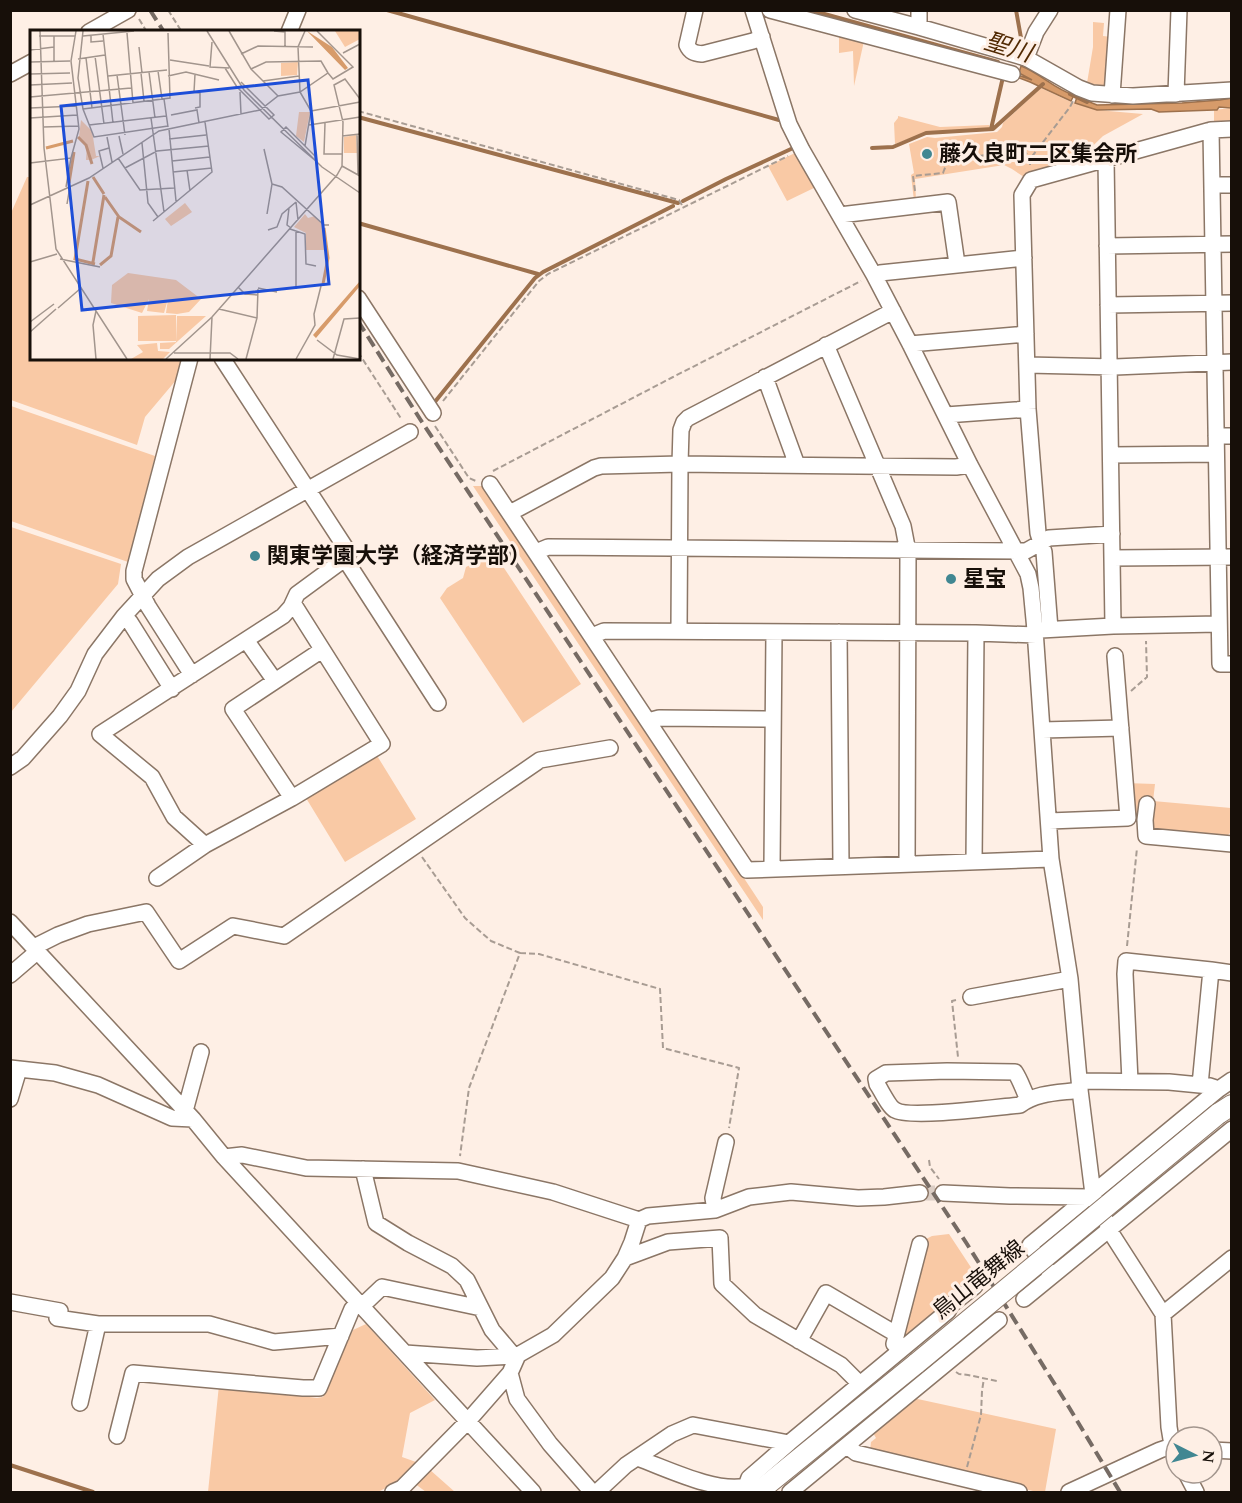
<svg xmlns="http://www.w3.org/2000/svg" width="1242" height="1503" viewBox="0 0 1242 1503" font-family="Spectral,'Noto Sans JP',serif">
<rect width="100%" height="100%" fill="#feefe5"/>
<path fill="#f9c9a5" d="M1093,22L1104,23L1103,36L1112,37L1108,81L1103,86L1087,83L1093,47Z
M839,34L864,41L854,86L853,51L839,53Z
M1041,88L1071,102L1097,110L1143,114L1103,136L1069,169L1027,179L1012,169L1004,165L915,179L916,201H914L911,175L914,173L909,144L927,137L935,138L997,132L1002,127L1003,123Z
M1231,108V127L1214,129V110Z
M898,116L940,127L989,125L990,129L946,132H927L895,144L894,123L898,118Z
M795,153L816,187L787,201L768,166Z
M27,177H31L32,358L182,359L177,379L145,417L137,445L11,400V213Z
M11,406L155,456L128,562L11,521Z
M473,486H486L763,907V920Z
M11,527L121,564L118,584L11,712Z
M494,553L581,684L523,723L440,598L447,588L463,578L466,567Z
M376,754L416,819L345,862L306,798Z
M1125,783L1155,784L1153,801L1231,808V832L1226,837L1157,834L1142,818H1128Z
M949,1234L978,1278L901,1344L924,1240L932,1236Z
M366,1324L435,1400L410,1413L402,1457L416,1462L399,1481L378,1492H208L219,1385L317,1398L323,1397L353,1330Z
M913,1398L1056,1429L1045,1492H1037L870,1451L871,1442L876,1438L872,1431Z
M429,1469L455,1492H426L414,1483Z"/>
<path fill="#d79b6a" stroke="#9d714d" stroke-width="1.5" d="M1021,66C1040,73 1054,89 1074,95L1071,101L1030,82L1014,76L1015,74L1032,80L1019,73Z
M1077,97L1097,105L1182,103L1220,100L1231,98V108L1219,107L1217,110H1214L1159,112L1151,109L1097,110L1075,103Z"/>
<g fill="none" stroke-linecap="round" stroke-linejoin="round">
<path stroke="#9d714d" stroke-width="4" d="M387,10L779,120
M810,10L998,62
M1016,10L1023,49
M1070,94L1087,102
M358,117L678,203
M991,129L1003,77
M872,148L893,147L926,133L993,129L1043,84
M683,201L726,179L791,149
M358,223L538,274
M434,403L535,278L543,272L673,206
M10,1465L93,1492"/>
<path stroke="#dbcdc4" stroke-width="15" stroke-dasharray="15 8" stroke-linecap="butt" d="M920,1193H943"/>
<defs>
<path id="minor" d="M695,10L687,45C690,52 694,53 702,54L753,41L762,37
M753,10L789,124L802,150L874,275L910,344L970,465L1028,574L1031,588L1035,630L1051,859L1070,979L1080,1090L1093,1194L1113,1236L1163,1314L1169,1427L1171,1439L1176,1454
M770,10L1012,74
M855,10L919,27V10
M919,27L1026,58L1079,88L1092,93L1133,96L1232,90
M89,32L128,10
M289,32L298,10
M1026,58L1036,32L1050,10
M10,74L32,62
M1176,94L1179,10
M1112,95L1118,10
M1211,130L1220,664H1232
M1106,159L1113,626
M1212,185H1232
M840,215L948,202L957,264
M1107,246L1232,244
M874,275L880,273L1024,258
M358,298L433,413
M1108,305L1232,303
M910,344L1026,334
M826,345L903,526L908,552L907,864
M190,358L134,571V579L148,606L192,675
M222,358L349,553L346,558L297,594L291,607L283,616L100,734L152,777L174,817L205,845L292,798
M1027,365L1115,367L1232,362
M765,377L797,465
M946,415L1028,409
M1216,436H1232
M1111,455L1216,454
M490,484L747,870L1051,859
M510,513L594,468L601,466L680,464L956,467L970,465
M536,552L548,547L1026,551L1049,538L1112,534
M1112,558L1232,557
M345,559L438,703
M293,603L382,744L292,798L233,709L322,650
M124,616L130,622L172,689
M1050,629L1044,552L1038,533L1028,409L1022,195L1031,180L1211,130L1232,129
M1041,630L1113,626L1219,624
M679,631L680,464L681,430L684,422L688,418L893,311
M839,632L841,866
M592,636L604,631L976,633L1036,635
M246,640L275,681
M648,721L659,718L773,719
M1042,730L1121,728
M10,767L23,758L60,716L78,691L95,654L124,616L158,579L188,557L410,432
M1147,804L1145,820L1146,836L1232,844
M1049,821L1128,818L1115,656
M974,862L976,633
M772,868L774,632
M157,878L205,845
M10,922L193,1119L224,1157L533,1492
M34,947L58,935L88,924L146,912L179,961L233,926L284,936L540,760L610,748
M10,975L38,951
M971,997L1070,979
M10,1068L55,1073L98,1085L172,1118L193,1119
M1080,1081L1169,1082L1210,1086L1219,1089
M1130,1081L1125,974L1126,961L1211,970
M1200,1085L1211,970L1232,973
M10,1099L19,1069
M1028,1099C1023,1090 1021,1081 1015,1072L947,1071L886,1073L876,1079L877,1084C881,1090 889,1107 895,1110C909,1119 999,1107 1020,1105C1037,1092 1060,1093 1080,1090
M185,1111L201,1052
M224,1157L242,1155L306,1168L458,1171L553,1192L639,1220L648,1216L715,1210L749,1197L791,1192L858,1198L884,1197L920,1193
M363,1169L376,1223L408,1243L452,1266L467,1280L492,1330L514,1356
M943,1193L1010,1196L1087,1197
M715,1210L713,1198L726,1142
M625,1258L668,1242L720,1238L722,1284L755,1315L841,1365L860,1384
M1052,1276L1030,1245L1219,1089L1232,1080
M1024,1299L1232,1129
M10,1302L60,1311L57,1318L98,1324H209L274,1342L341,1336
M362,1306L382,1287L481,1308
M1163,1314L1232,1258
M799,1341L826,1293L896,1334
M894,1344L920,1244
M405,1353L477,1358L514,1356
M510,1373L517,1399L550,1444L592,1492
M80,1403L98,1324
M117,1436L133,1373L303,1388H319L352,1309L359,1302
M847,1446L856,1453L1019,1492
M1212,1450L1232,1451
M637,1458C666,1468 715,1493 746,1486
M1186,1473L1196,1492
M393,1492L402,1488L468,1421L510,1373L518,1355L553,1335L612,1278L625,1258L632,1242L639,1220
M597,1492L626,1465L672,1434L693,1425L789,1443
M745,1492L746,1486L749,1478L789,1443L948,1311L951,1305L975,1286
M790,1492L999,1320
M1069,1492L1160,1450L1166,1448H1176"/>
<path id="major" d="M1218,1114L1232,1105
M758,1492L917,1363"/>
</defs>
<use href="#minor" stroke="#8b7666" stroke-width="18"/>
<use href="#major" stroke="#8b7666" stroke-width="22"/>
<path stroke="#a89c93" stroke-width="2" stroke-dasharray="6 3" stroke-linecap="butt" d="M168,10L182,32
M139,19L147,32
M358,111L679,200L683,207
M1030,165V159L1070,107L1073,101
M915,191L913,176L943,173L948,160L1024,150L1030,159
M358,352L402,420
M443,401L539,281L548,274L788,156
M435,426L469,478L476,481
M493,471L673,377L861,281
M1131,691L1147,677L1146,641
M422,857L465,918L491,941L520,953L469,1088L460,1156
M1127,946L1137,848
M520,953L539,954L660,989L663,1048L739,1068L729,1128
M956,1000L952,1001L958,1057
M929,1160L930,1167L939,1179
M1005,1267L1012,1261
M956,1372L959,1374L968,1375L997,1381
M967,1467L981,1415L982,1391L984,1378"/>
<use href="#minor" stroke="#fff" stroke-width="15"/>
<use href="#major" stroke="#fff" stroke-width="20"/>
<path stroke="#766b64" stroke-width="4" stroke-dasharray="12 6" stroke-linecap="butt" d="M150,10L164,32
M358,321L420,419L967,1244L1064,1399L1120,1492"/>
<defs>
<path id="major-bridge" d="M917,1363L1218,1114"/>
</defs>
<use href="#major-bridge" stroke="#8b7666" stroke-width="22" stroke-linecap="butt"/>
<path stroke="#a89c93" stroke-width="2" stroke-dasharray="6 3" stroke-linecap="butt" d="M994,1276L1005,1267"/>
<use href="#major-bridge" stroke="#fff" stroke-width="20"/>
</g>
<g fill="#418792" stroke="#feefe5" stroke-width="2">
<circle cx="927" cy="154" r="6"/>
<circle cx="255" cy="556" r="6"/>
<circle cx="951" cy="579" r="6"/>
</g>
<g text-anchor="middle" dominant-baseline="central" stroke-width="6" stroke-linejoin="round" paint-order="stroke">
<g font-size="22" font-weight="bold" fill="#170f09" stroke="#feefe5" text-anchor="start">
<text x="939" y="154">藤久良町二区集会所</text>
<text x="267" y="556">関東学園大学（経済学部）</text>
<text x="963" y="579">星宝</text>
</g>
<g font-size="22" fill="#170f09" stroke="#feefe5">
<text transform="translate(979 1280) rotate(-39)">鳥山竜舞線</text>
</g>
<g font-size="24" font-style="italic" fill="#522a03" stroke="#feefe5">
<text transform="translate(1008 48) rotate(17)">聖川</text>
</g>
</g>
<g transform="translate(30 30)">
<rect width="330" height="330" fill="#feefe5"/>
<path d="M305,1H330V9L315,17ZM268,32L267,45L251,46V33ZM269,82H280L274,112L266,106ZM51,90L62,101L66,126H70L61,130H56L57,114L49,107ZM326,105L327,123H314V107ZM155,173L162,182L141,196L135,189ZM275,184L278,188L285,186L292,194L297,220H276V203L264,197ZM98,243L146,250L171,269L159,282L147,284L136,283L138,269L134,283L117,281L119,269L112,283L81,273L82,255ZM146,285V311H108V286ZM147,286H176L139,319H130V313L146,312ZM127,313L128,321L140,322L133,329H101L113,322L107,315Z" fill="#f9c9a5"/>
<path d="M277,1L302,17L318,38L315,40ZM330,251V256L286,308L283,305Z" fill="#d79b6a"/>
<path fill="none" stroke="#d79b6a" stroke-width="3" d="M48,107L56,115L62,134M16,118L43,111M63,147L74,164M58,151L45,229L65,234M39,153L44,122M75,167L89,187L111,202M63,232L74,165M70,235L81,226L88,187M293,254L298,228L294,198"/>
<path fill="none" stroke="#a2958d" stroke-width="1.5" d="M10,1L14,118L26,219L97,329M53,1L48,48L53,79L64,107L138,96M177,1L214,60L292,137L330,163M199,1L221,39L248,66M244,1L255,2V17M97,3L103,73M73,4L83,93M61,5V12L73,11M9,6H45M53,6L104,1M182,12L180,37L199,38M109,17L112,43M0,20L24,17M313,23L330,14M211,24L228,16L283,17M65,26L74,94M56,28L62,78M48,29L75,25M140,30L179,36M0,32L40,31M24,32V6M195,38L207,57L239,89L244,85L211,52M221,39L236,32L291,31L298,43M128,41L132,69M119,42L125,88M111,43L114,71M0,44L40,43M87,45L95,105M78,46L137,40M138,46L156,42L189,50M233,51L269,46M0,55L42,53M210,62L211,84M0,67L101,58M134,69L138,97M0,78L46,76M165,78L170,77V63L164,62L165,44M53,79L140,68L138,3M281,81L330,72M141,85L167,80L169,93M0,88L47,85M121,88L134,182M295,93L294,124H312M59,95L136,86M279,95L330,87M13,97L49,96M256,97L285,126L286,131L251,102ZM139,99L146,171M327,104L328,144M89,106L93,124M312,106L330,104M77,107L82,132M139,109L176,105M112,113L118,173L128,187M275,116L281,81L270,62L268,17L275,1M234,119L242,154L237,184M41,128L49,99L41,31L46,1M88,128L110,160L144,158M142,131L180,127M0,133L41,128L36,157M312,136L330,146M73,138L69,121L79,118M95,138L127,121L179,116M157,140L160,161M143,142L182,138M242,154L252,157L294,195H299M266,172L268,190M37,174L40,156M0,175L59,148L129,101L230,80L248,66L270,62L298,43L303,49L323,37L287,1M259,178L257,195L261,198M123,191L182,142L175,92M260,199L275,204L276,234L286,236M238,200L247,197L252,184L266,172M30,229L70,237M0,232L27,224M208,257L215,264L228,265M228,258L247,262M266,259V201M28,278L51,258M189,279L227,288M0,292L24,274M0,302L26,279M287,310L307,325L330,329M144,323H200L208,329M66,329L63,295L66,281M136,329L182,287L307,145L312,136L313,92L304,55L315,49L330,69M180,329L182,287M216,329L227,288L228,259M266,329L285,295L284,284L291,256M303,329L314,289L330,288"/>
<path fill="#1d4ed8" fill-opacity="0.15" stroke="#1d4ed8" stroke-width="3" d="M278,50L299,254L52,280L31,76Z"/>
<rect width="330" height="330" fill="none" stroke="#170f09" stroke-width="3"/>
</g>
<rect width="1242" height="1503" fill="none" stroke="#170f09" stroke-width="24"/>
<g transform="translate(1194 1455) rotate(96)"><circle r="28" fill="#feefe5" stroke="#a2958d" stroke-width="1.5"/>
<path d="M0-4.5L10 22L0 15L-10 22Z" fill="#418792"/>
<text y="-9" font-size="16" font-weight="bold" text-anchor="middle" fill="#170f09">N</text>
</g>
</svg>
